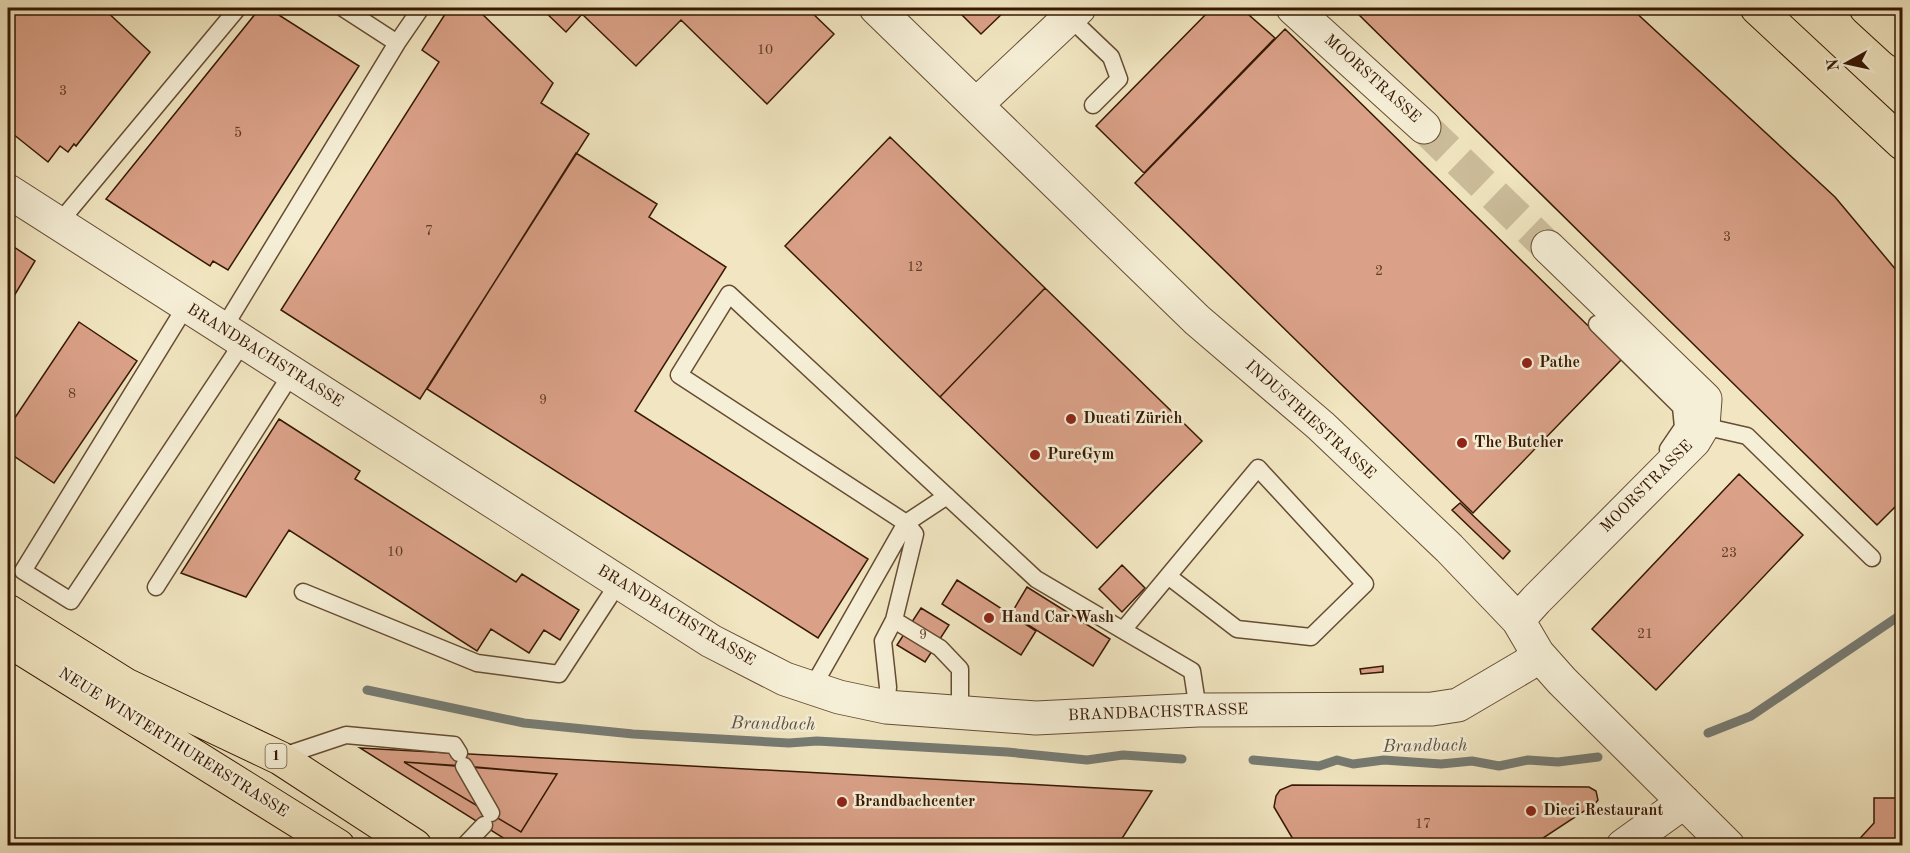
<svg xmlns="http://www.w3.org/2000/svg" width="1910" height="853" viewBox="0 0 1910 853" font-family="'Old Standard TT',serif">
<rect width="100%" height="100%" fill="#f1e6c1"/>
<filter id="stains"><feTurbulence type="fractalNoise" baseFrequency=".00333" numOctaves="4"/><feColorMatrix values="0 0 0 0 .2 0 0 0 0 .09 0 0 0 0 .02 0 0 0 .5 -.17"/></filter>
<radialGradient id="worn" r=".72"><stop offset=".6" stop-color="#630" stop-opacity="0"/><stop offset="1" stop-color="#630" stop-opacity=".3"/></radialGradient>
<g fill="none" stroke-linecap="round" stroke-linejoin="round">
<path stroke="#767b73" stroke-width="9" d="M367,690L524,723L633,734L789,743L817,741L1007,752L1087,760L1123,755L1182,759
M1708,733L1751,716L1902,614
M1253,760L1319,766L1337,760L1353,764L1384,760L1441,764L1472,761L1499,766L1528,760L1558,762L1598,757"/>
</g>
<path fill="#daa188" stroke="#371803" stroke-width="1.5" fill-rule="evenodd" d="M9,8H103L150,52L76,146L74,144L68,152L60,146L48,162L8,130V9Z
M260,8H268L359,66L228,270L213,261L210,266L106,199Z
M449,8H476L553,83L541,103L589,134L420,399L281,310L439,62L422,50Z
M541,8H807L834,34L767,104L681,20L636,66L582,14L566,32Z
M955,8H1004L1006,10L981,34Z
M1212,8H1241L1275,38L1144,173L1096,126Z
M1352,8H1631L1835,197L1902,277V500L1877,525Z
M1285,29L1622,359L1473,513L1135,183Z
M890,137L1045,288L940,397L785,246Z
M576,153L657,204L649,217L726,267L635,411L868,559L818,638L427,389Z
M8,243L35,261L8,306Z
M1045,288L1202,441L1097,548L940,397Z
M79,322L137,361L54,483L8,452V428Z
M279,419L360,471L355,479L516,582L522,574L579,610L560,640L544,630L529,653L491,629L477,651L289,530L246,597L181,573Z
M1739,474L1803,535L1656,690L1592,629Z
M1460,503L1510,551L1503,559L1452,510Z
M1122,565L1145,588L1122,612L1099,589Z
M957,580L1036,631L1021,655L942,604Z
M1027,587L1110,639L1093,666L1011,614Z
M921,608L949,625L925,662L897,645Z
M1383,666V672L1361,674L1360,669Z
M360,748L1152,791L1121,840L1130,846H516ZM404,762L464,766L557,774L521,832Z
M404,762L557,774L521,832Z
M1292,785L1589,787L1596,791L1598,800L1595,804L1531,846H1297L1274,807L1276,796L1280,790Z
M1902,794V846H1853L1874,823V798H1899Z"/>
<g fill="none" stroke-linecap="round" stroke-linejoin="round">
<path stroke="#ccbd9b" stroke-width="33" stroke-dasharray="33 16" stroke-linecap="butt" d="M1424,127L1548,247"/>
<defs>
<path id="service" d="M1069,17L1111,57L1119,79L1093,105
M397,43L421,8
M58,224L238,8
M186,306L23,571L71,601L243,342
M1597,324L1681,407L1683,427L1668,449
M223,329L397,43L343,8
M1703,426L1747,436L1872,558
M156,587L292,373
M303,592L477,663L559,674L619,582
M894,620L915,534L906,523L947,496
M1123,630L1258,468L1365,584L1311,637L1237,629L1168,576
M812,688L906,523L679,375L729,294L1036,579L1192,671L1198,710
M886,707L888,687L883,641L894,620L940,648L960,669V714
M280,757L346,735L454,745L459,753
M464,766L491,813
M464,846L484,825"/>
<path id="minor" d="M876,8L1197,320L1321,426L1449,548L1518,620L1538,654L1562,681L1728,846
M1293,8L1424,127
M976,105L1079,8
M8,191L711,641L785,679L839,697L886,707L1036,718L1198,710L1432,709L1458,705L1526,665L1538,654
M1518,620L1536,600L1694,441L1703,426L1705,399L1548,247
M1623,846L1684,802"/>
<path id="primary" d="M8,611L126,685L280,758L415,846
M8,640L338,846"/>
<path id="motorway" d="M1757,8L1902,143
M1866,8L1902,41"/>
</defs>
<use href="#service" stroke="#664c32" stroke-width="19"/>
<use href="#minor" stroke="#664c32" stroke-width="35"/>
<use href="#primary" stroke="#371803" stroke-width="35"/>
<use href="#motorway" stroke="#371803" stroke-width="35"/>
<use href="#service" stroke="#f6efd7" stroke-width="16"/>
<use href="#minor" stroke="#f6efd7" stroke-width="33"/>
<use href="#primary" stroke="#f1e6c1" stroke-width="33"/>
<use href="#motorway" stroke="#f1e6c1" stroke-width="33"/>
</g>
<g fill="#8f2418" stroke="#f6efd7" stroke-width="2">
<circle cx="1527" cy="363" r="6"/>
<circle cx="1071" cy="419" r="6"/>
<circle cx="1462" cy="443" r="6"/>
<circle cx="1035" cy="455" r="6"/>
<circle cx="989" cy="618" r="6"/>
<circle cx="842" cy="802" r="6"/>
<circle cx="1531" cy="811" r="6"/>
</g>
<g text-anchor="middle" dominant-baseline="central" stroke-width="5" stroke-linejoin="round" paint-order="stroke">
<g font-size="14" fill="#603a24">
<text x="765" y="50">10</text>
<text x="63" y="91">3</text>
<text x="238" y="133">5</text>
<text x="429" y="231">7</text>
<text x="1727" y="237">3</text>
<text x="915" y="267">12</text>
<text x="1379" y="271">2</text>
<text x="72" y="394">8</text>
<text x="543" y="400">9</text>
<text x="395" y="552">10</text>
<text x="1729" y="553">23</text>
<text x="1645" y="634">21</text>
<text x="923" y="635">9</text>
<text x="1423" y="824">17</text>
</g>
<rect fill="#f6efd7" stroke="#705843" stroke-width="1.5" x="265.5" y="744" width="21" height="24" rx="4.5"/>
<g font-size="15" font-weight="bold" fill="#371803">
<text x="276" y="756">1</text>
</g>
<g font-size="16" fill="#371803" stroke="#f6efd7">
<text transform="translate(1372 79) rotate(42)">MOORSTRASSE</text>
<text transform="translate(265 356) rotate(32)">BRANDBACHSTRASSE</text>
<text transform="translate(1310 420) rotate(42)">INDUSTRIESTRASSE</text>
<text transform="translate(1647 487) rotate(-45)">MOORSTRASSE</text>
<text transform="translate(676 616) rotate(31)">BRANDBACHSTRASSE</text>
<text transform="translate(1158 713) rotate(-2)">BRANDBACHSTRASSE</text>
<text transform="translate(173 743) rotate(32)">NEUE WINTERTHURERSTRASSE</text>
</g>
<g font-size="16" font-weight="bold" fill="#371803" stroke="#f6efd7" text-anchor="start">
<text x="1539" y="363">Pathe</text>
<text x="1083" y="419">Ducati Zürich</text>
<text x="1474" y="443">The Butcher</text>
<text x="1047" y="455">PureGym</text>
<text x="1001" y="618">Hand Car Wash</text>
<text x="854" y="802">Brandbachcenter</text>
<text x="1543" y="811">Dieci Restaurant</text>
</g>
<g font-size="18" font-style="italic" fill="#5c5244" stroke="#f6efd7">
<text transform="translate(773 724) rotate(1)">Brandbach</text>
<text transform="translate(1425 746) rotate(-1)">Brandbach</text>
</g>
</g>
<rect width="1910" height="853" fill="none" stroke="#f1e6c1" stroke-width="30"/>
<rect x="9" y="9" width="1892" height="835" fill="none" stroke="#371803" stroke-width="3"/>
<rect x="15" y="15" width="1880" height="823" fill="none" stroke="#371803" stroke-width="1.5"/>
<g transform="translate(1847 63) rotate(262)" stroke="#f6efd7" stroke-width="4.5" paint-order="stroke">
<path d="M0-4.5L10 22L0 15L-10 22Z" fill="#371803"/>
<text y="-9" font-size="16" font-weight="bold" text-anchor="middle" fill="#371803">N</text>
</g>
<rect width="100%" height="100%" filter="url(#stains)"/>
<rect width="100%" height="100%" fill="url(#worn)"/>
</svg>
